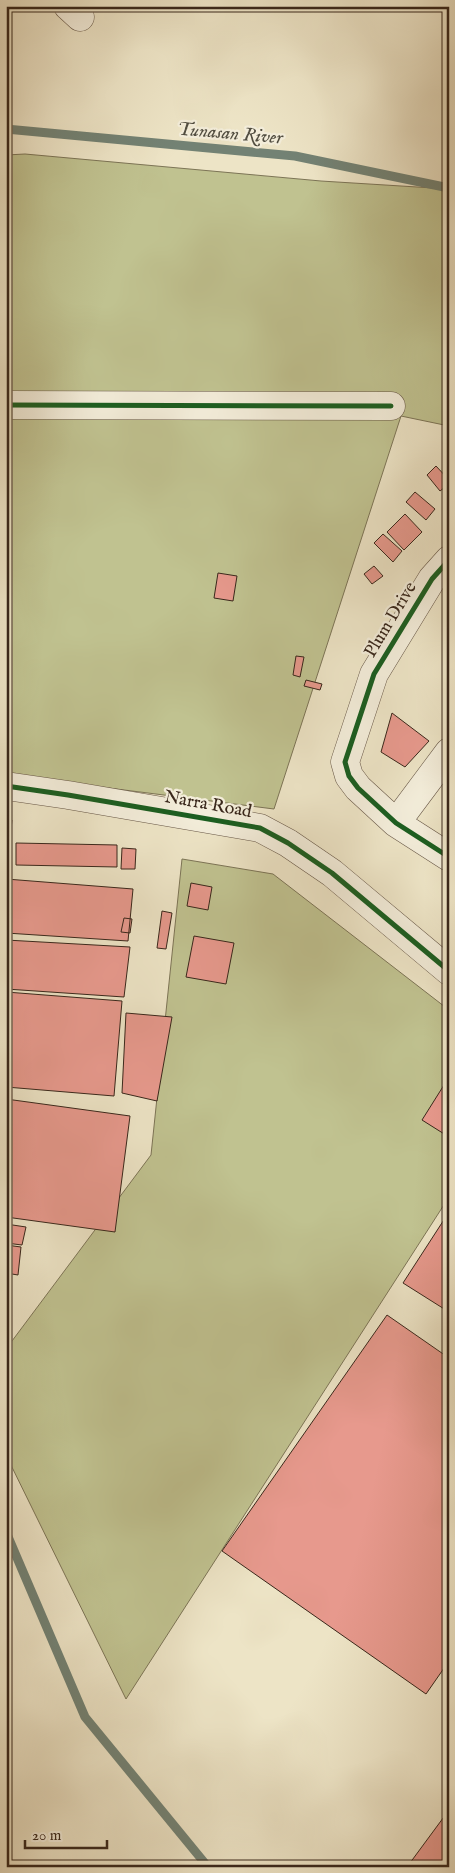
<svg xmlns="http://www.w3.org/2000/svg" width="455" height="1873" viewBox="0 0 455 1873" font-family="'IM FELL English',serif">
<rect width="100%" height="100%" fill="#ede4c6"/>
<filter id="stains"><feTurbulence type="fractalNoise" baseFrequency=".004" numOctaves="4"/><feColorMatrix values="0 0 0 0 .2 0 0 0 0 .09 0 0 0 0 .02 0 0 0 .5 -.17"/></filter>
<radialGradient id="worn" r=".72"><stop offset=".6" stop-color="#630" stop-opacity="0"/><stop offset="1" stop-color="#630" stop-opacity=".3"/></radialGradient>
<path fill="#c0c290" stroke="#7c7456" d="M25,154L321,181L449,189V426L401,416L274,809L6,775V155Z
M182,859L273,874L449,1010V1197L126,1699L6,1455V1349L151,1155Z"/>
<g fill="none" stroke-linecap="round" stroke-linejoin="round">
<path stroke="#738274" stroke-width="9" d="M6,129L295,156L449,188
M6,1532L85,1717L208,1867"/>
</g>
<path fill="#e7998d" stroke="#39271b" d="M436,466L449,480V484L440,491L427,475Z
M415,492L435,509L426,520L406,502Z
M405,514L422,532L404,550L387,532Z
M383,534L402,551L393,562L374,543Z
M374,566L383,576L372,584L364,574Z
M218,573L237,576L233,601L214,598Z
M296,656L304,657L300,677L293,675Z
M306,680L322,684L320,690L304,686Z
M392,713L429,741L405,767L381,752Z
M6,820H12L9,849H6Z
M16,843L117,845V867L16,865Z
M122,848L136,849L135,869H121Z
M6,879L133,889L128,941L6,933Z
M191,883L212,887L208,910L187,906Z
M162,911L172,913L166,949L157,948Z
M124,918L132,919L130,933L121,932Z
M194,936L234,943L226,984L186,977Z
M6,940L130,947L124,997L6,989Z
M6,992L122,1001L114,1096L6,1087Z
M126,1013L172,1017L157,1101L122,1093Z
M444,1085L449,1087V1137L422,1120Z
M6,1099L130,1116L115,1232L6,1217Z
M449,1212V1312L403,1283Z
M6,1224L26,1227L22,1245L6,1243Z
M6,1245L21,1247L18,1275L6,1273Z
M387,1315L449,1358V1661L426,1694L222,1551Z
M449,1810V1867H407Z"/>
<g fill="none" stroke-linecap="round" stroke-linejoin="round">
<defs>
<path id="minor" d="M68,6L80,17
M6,405L391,406
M449,560L432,579L374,674L345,762L349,776L358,788L396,823L449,857
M6,786L68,795L260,828L288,843L332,873L449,971
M396,823L449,752"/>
</defs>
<use href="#minor" stroke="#665646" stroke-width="29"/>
<use href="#minor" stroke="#f3edda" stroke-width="28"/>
<defs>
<path id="cycleway" d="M6,405L391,406
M449,560L432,579L374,674L345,762L349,776L358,788L396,823L449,857
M6,786L68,795L260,828L288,843L332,873L449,971"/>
</defs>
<use href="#cycleway" stroke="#f3edda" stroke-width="8"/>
<use href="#cycleway" stroke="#1b5e20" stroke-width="5"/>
</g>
<g text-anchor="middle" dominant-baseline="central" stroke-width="4.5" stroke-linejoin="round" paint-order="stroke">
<g font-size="18" fill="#39271b" stroke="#f3edda">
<text transform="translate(391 620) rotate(-59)">Plum Drive</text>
<text transform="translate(208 805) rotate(10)">Narra Road</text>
</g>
<g font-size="19" font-style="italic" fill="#514d40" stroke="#f3edda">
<text transform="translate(230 134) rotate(5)">Tunasan River</text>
</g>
</g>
<rect width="455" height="1873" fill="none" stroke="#ede4c6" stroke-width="25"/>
<rect x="8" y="8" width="440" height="1858" fill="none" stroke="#39271b" stroke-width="2.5"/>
<rect x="12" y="12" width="430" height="1848" fill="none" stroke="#39271b"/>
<path d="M25 1840v8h82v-8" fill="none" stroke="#39271b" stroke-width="2.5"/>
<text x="32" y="1840" font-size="15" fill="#39271b" stroke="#f3edda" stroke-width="4" paint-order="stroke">20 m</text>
<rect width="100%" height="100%" filter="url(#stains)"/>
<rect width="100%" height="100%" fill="url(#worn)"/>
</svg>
